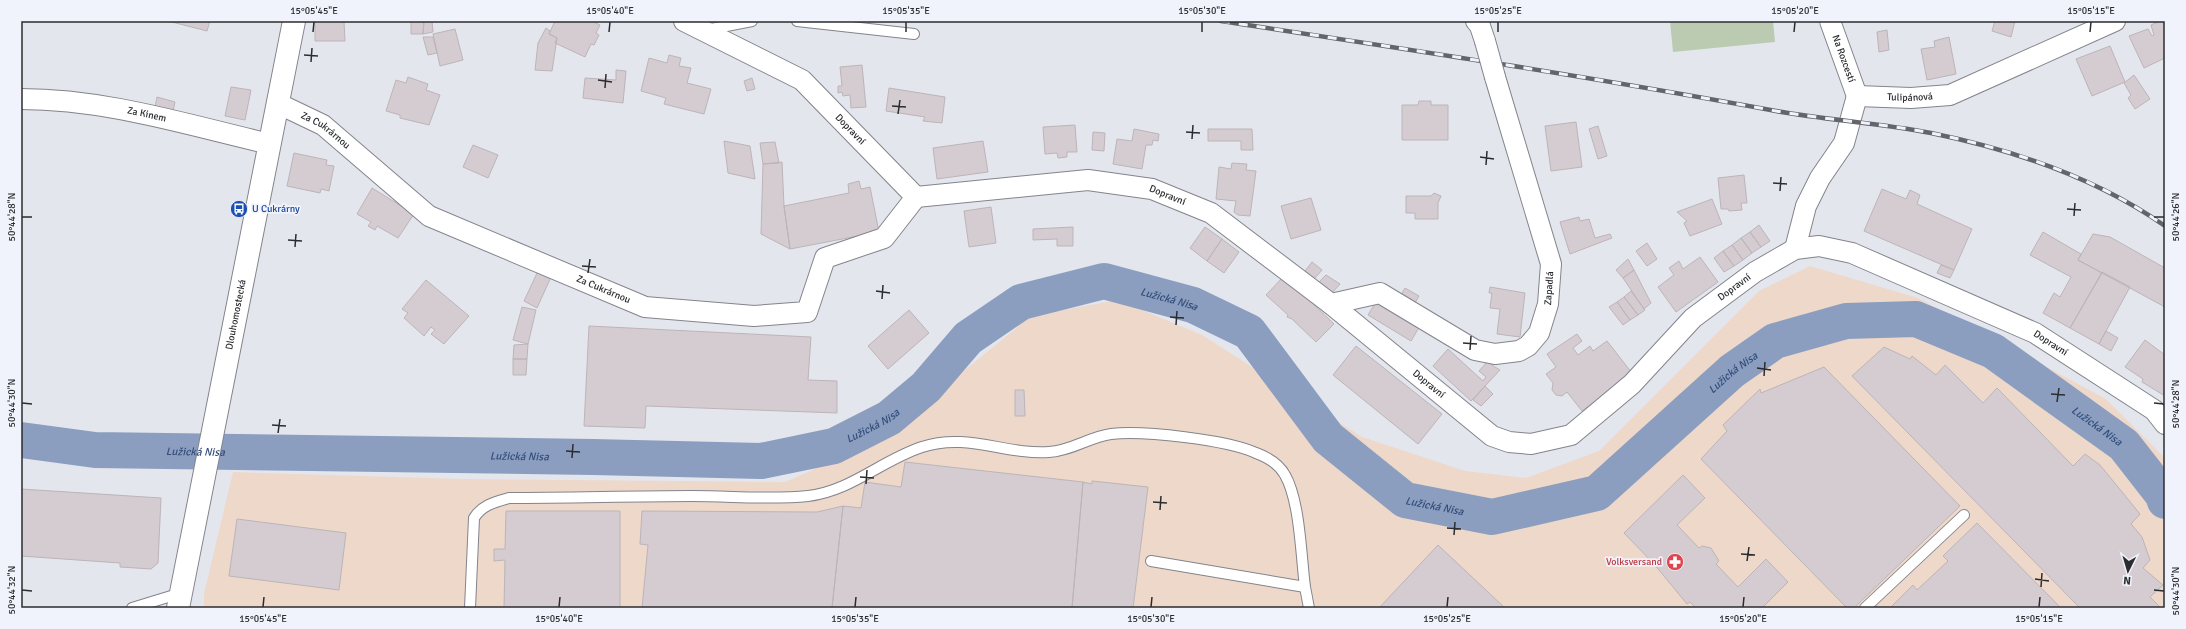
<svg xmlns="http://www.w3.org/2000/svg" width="2186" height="629" viewBox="0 0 2186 629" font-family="Signika,sans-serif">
<rect width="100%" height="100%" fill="#e4e6ee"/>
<path fill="#edd8ca" d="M1810,266L1918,298L2106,399L2165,458V608H204V594L233,472L461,479L785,482L877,442L1031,316L1118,300L1202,335L1362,437L1465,471L1526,478L1599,451L1759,291Z"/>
<path fill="#bacbb2" d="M1670,21H1773L1775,42L1673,52Z"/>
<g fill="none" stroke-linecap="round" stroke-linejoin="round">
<path stroke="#8b9ebf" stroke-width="36" id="s1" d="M21,440L95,450L593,457L761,461L834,446L889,418L926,387L968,338L1021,302L1104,281L1193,305L1249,332L1328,438L1405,500L1492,517L1597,493L1732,371L1775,341L1846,321L1916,319L1993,351L2124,445L2163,495L2165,501"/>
</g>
<path fill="#d5ccd1" stroke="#bcb4b8" d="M168,21H210L207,31Z
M315,21H344L345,41H315Z
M411,21H424L423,34H411Z
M424,21H432L433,32L423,34Z
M555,21H592L600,25L596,33L599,35L594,45L591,44L585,57L555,43L557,38L549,34Z
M1995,21H2015L2011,37L1992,31Z
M2160,21L2165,22V58L2144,68L2129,36L2148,29L2152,36L2154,35L2151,25Z
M546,28L550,31L549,34L557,38L552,71L535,70L538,43Z
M455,29L463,60L440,66L433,34Z
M1887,30L1889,50L1879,52L1877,32Z
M423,37H433L437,53L428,55Z
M1949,37L1956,74L1927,80L1921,49L1935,47L1934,41Z
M2110,46L2125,82L2092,96L2076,59Z
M669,55L681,58L679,66L691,68L687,83L711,89L704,114L664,104L666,98L641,91L649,58L667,63Z
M862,65L866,107L851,108L850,95L843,96L842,92L838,93V86H842L840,67Z
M616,70L626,71L623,103L583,98L585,78L616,80Z
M2134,75L2150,99L2135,109L2128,98L2131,95L2124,83Z
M408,77L428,84L426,90L440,95L429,125L400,118V115L386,111L396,80L406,83Z
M752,78L755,89L747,91L744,81Z
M231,87L251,90L245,120L225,116Z
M889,88L945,97L942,123L923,121L925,117L886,111Z
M157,97L175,102L173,111L155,107Z
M1419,101H1431V105H1448V140H1402V105H1418Z
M1576,122L1582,167L1551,171L1545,126Z
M1075,125L1077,152H1067V157L1058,158L1057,153L1045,154L1043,127Z
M1598,126L1607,156L1598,159L1589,129Z
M1134,129L1159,134L1158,141L1153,140L1152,145H1146L1142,169L1113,164L1117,139L1132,141Z
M1208,129H1252L1253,150H1241V141H1208Z
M1093,132L1105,133L1104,151L1092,150Z
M724,141L750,146L755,179L728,173Z
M983,141L988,172L937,179L933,148Z
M775,142L779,163L763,164L760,143Z
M473,145L498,155L488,178L463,167Z
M294,153L327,160L326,165L334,166L329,191L321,189L320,193L287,186Z
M782,162L784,206L790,249L761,234L763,164Z
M1232,163L1247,164L1246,170L1256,171L1250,216L1238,215L1234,212L1236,201L1216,199L1219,167L1231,169Z
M1744,175L1747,203H1741L1742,210L1729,211L1728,209H1721L1718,178Z
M859,181L861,189L870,187L879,232L790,249L784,206L849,193L848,184Z
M372,188L414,214L398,238L377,226L375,230L368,226L371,222L357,214Z
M1882,189L1906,199L1910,190L1920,195L1917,204L1972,229L1954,270L1864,231Z
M1434,193L1441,196L1438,203V219H1415V213H1406V196H1431Z
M1311,198L1321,230L1291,239L1281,206Z
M1712,199L1722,224L1690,236L1684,223L1687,221L1677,212Z
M991,207L996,243L969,247L964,211Z
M1579,217L1580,221L1589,219L1595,238L1610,234L1612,238L1570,254L1560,222Z
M1759,225L1770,241L1761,247L1750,232Z
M1073,227V246H1057V239L1033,240V229Z
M1205,227L1222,239L1207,261L1190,248Z
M1750,232L1761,247L1752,253L1741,238Z
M2043,232L2081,254L2078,260L2102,273L2070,328L2043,313L2054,293L2060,297L2071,277L2030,255Z
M2093,234L2110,237L2165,268V307L2078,260Z
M1741,238L1752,253L1743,260L1732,245Z
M1222,239L1239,252L1224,273L1207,261Z
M1647,243L1657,259L1647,266L1636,251Z
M1732,245L1743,260L1734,266L1723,251Z
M1723,251L1734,266L1724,272L1714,258Z
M1700,257L1718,282L1676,312L1658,287L1674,275L1669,268L1679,261L1683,269Z
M1628,259L1634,270L1623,278L1616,270Z
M1312,262L1322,270L1314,279L1305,271Z
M1941,265L1954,270L1950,278L1937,273Z
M1634,270L1651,303L1644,309L1623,278Z
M538,271L551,277L537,308L524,301Z
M2102,272L2130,287L2099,344L2070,328Z
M1326,275L1340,284L1332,293L1319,282Z
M1284,276L1334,324L1316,342L1292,319L1287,317L1288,315L1266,295Z
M426,280L469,316L444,344L431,334L435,330L431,327L424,336L404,318L408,313L402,309Z
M1490,287L1525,293L1520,337L1497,334L1500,309L1490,308L1492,293H1489Z
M1405,288L1419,296L1415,303L1401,295Z
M1631,291L1645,310L1638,315L1624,297Z
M1624,297L1638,315L1630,320L1617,302Z
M1377,300L1421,324L1411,341L1368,315Z
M1617,302L1630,320L1623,325L1609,307Z
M522,307L536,310L528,344L513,340Z
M909,310L929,333L888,369L868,346Z
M589,326L811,337L808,380L837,381V413L646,406L645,428L584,426Z
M2106,331L2118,338L2111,351L2099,344Z
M1577,334L1582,341L1573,348L1578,355L1590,346L1593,351L1607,341L1632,373L1582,411L1567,392L1562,396L1556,395L1552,390L1553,383L1546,374L1556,367L1547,354Z
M2145,340L2165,355V396L2142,382L2143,379L2125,367Z
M528,344L527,359H513L514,345Z
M1356,346L1442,414L1418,444L1333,375Z
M1884,347L1910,359L1912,356L1936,375L1945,365L1983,403L1997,388L2073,466L2085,454L2100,465L2140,514L2131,524L2142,537L2150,560L2143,568L2163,585L2150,597L2161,608H2080L1852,376Z
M1448,349L1483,381L1486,377L1479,371L1487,362L1500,370L1471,401L1433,366Z
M513,359H527L526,375H513Z
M1824,367L1960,506L1854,608H1847L1701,459L1727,431L1723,425L1760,389L1761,393Z
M1485,386L1493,394L1481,406L1473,400Z
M1015,390H1024L1025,416H1015Z
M905,462L1083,482L1072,608H832L843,506L861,508L865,482L901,487Z
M1683,475L1705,498L1677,525L1699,548L1702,546L1711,548L1719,561L1716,564L1738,587L1766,559L1788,582L1762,608H1696L1690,602L1687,604L1654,564L1624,533Z
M1092,481L1148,487L1133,608H1072L1083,482L1092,484Z
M21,489L161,498L158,563L151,569L120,567V563L21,556Z
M843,506L832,608H642L648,545L640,544L642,511L817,512Z
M506,511H620V608H504L505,560L494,561V549H505Z
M237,519L346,533L339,590L229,576Z
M1977,523L2061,608H1890L1913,585L1917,590L1948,561L1943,556Z
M1438,545L1505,608H1379Z"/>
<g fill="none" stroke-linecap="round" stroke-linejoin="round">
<defs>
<path id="lane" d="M797,21L914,34
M706,30L752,21
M1151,561L1305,587L1309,608
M132,608L181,593
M470,608L474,518C482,505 495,502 509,498C571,498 632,496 693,496C732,496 770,500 808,496C851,491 882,460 922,447C967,432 1005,455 1049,452C1071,451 1089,437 1111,434C1142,430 1228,440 1256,453C1267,457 1279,464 1285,475C1300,501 1301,556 1305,587
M1865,608L1964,515"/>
<g id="street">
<path id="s2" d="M684,21L802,80L916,197"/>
<path d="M1476,21L1480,26L1485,41"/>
<path id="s3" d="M1830,21L1857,96"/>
<path id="s4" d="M1857,96L1911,98L1950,95L2115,21"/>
<path id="s5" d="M21,99C106,99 188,125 270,144"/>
<path id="s6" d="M277,103L323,125L429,216L645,307L754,316L807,312L825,258L884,238L916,197"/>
<path id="s7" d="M916,197L1088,180L1152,189L1211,213L1331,304L1492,436L1509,442L1531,444L1571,435L1632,384L1693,318L1755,272L1795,249L1819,246L1852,253L2035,333L2154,410L2165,424"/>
<path d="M1795,249L1806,206L1820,178L1844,143L1857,96"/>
<path id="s8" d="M1331,304L1380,293L1475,350L1495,354L1519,351L1528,346L1539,333L1548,304L1551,264L1495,77"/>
</g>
<g id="secondary">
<path id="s9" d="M178,608L294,21"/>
</g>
</defs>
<use href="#lane" stroke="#83848c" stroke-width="12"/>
<use href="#street" stroke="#83848c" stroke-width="22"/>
<use href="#secondary" stroke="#83848c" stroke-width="24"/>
<use href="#lane" stroke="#fff" stroke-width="10"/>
<use href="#street" stroke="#fff" stroke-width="20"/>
<use href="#secondary" stroke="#fff" stroke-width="22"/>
<defs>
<path id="rail" d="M1221,21C1406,49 1592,77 1776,111C1827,120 1880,123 1931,133C2014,150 2095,177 2165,226"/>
</defs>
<use href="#rail" stroke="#64656a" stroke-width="4.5"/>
<use href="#rail" stroke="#f1f3fc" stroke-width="3" stroke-dasharray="9" stroke-linecap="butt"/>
<defs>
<path id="street-bridge" d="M1485,41L1495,77"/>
</defs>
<use href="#street-bridge" stroke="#83848c" stroke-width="22" stroke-linecap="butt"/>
<use href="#street-bridge" stroke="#fff" stroke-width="20"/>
</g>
<path fill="none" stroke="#2b2c2f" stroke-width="1.5" d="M313,32L314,22M609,32L610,22M906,32V22M1202,32V22M1498,32V22M1794,32L1795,22M2090,32L2091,22M304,55L318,56M311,62L312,48M598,80L612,82M605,88L606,74M892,106L906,107M898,114L900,100M1186,132L1200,133M1192,139L1193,125M1480,157L1494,159M1486,165L1487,151M1773,183L1787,184M1780,191L1781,177M2067,209L2081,210M2074,216L2075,203M22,217H32M2154,217H2164M288,240L302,241M295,247L296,234M582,266L596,267M588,273L590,259M876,291L890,293M882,299L883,285M1170,317L1184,318M1176,325L1177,311M1463,343L1477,344M1470,350L1471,336M1757,368L1771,370M1764,376L1765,362M2051,394L2065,395M2057,402L2059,388M22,403L32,404M2154,403L2164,404M272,425L286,426M278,433L280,419M566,451L580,452M572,458L573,444M860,477L874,478M866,484L867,470M1153,502L1167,503M1160,510L1161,496M1447,528L1461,529M1454,535L1455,522M1741,554L1755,555M1747,561L1749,547M2035,579L2049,581M2041,587L2042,573M22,590L32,591M2154,590L2164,591M263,607L264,597M559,607L560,597M855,607L856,597M1151,607L1152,597M1447,607L1448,597M1743,607L1744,597M2039,607L2040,597"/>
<defs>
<symbol id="bus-disc" viewBox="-11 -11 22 22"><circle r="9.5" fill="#1a4fb4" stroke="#f1f3fc"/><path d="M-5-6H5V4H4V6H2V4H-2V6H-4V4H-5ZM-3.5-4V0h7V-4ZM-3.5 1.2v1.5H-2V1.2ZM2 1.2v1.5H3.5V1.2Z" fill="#fff"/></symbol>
<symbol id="pharmacy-disc" viewBox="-11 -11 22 22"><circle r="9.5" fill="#e0444e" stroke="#f1f3fc"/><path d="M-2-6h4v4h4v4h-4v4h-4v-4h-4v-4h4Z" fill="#fff"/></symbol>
</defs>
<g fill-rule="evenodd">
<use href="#bus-disc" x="229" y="199" width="20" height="20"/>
<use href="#pharmacy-disc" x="1665" y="552" width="20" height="20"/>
</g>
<g text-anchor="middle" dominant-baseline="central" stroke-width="3.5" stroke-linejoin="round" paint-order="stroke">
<g font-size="10" fill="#2b2c2f" stroke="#f1f3fc">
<text stroke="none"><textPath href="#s3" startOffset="40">Na Rozcestí</textPath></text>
<text stroke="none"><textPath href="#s4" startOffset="53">Tulipánová</textPath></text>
<text stroke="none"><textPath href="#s5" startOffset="127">Za Kinem</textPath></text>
<text stroke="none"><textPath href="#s2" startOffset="201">Dopravní</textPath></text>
<text stroke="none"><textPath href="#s6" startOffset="56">Za Cukrárnou</textPath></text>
<text stroke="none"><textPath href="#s7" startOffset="254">Dopravní</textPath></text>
<text stroke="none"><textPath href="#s7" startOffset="962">Dopravní</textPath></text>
<text stroke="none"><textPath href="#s8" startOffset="279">Zapadlá</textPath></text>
<text stroke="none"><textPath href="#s6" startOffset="380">Za Cukrárnou</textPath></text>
<text stroke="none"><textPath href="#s9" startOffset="299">Dlouhomostecká</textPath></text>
<text stroke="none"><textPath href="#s7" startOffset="1310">Dopravní</textPath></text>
<text stroke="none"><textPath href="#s7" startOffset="578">Dopravní</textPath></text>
</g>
<g font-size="10" fill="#164399" stroke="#f1f3fc" text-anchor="start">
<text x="252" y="209">U Cukrárny</text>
</g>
<g font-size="10" fill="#be3a42" stroke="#f1f3fc" text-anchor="end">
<text x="1662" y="562">Volksversand</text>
</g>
<g font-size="11" font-style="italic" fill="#334e7b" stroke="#f1f3fc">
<text stroke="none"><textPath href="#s1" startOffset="1207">Lužická Nisa</textPath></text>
<text stroke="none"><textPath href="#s1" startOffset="1903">Lužická Nisa</textPath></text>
<text stroke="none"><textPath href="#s1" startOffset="859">Lužická Nisa</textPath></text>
<text stroke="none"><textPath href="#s1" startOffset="2311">Lužická Nisa</textPath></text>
<text stroke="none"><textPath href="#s1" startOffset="175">Lužická Nisa</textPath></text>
<text stroke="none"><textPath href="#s1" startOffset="499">Lužická Nisa</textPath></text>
<text stroke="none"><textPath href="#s1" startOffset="1555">Lužická Nisa</textPath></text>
</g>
</g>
<rect width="2186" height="629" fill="none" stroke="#f1f3fc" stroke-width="44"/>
<g transform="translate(2128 571) rotate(185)" stroke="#f1f3fc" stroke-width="3" paint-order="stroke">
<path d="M0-3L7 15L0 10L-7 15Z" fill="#2b2c2f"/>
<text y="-6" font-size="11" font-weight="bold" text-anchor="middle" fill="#2b2c2f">N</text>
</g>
<rect x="22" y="22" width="2142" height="585" fill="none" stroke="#2b2c2f" stroke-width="1.5"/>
<g font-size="10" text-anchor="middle" fill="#2b2c2f">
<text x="314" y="14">15°05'45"E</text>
<text x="610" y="14">15°05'40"E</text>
<text x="906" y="14">15°05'35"E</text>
<text x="1202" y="14">15°05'30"E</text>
<text x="1498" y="14">15°05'25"E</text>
<text x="1795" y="14">15°05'20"E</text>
<text x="2091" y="14">15°05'15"E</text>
<text transform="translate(11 217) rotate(-90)" y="4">50°44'28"N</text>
<text transform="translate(2175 217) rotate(-90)" y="4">50°44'26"N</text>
<text transform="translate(11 403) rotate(-90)" y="4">50°44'30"N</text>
<text transform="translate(2175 404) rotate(-90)" y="4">50°44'28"N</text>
<text transform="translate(11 590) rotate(-90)" y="4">50°44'32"N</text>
<text transform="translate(2175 591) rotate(-90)" y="4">50°44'30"N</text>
<text x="263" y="622">15°05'45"E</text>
<text x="559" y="622">15°05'40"E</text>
<text x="855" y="622">15°05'35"E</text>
<text x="1151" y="622">15°05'30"E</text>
<text x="1447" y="622">15°05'25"E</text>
<text x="1743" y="622">15°05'20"E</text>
<text x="2039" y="622">15°05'15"E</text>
</g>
</svg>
